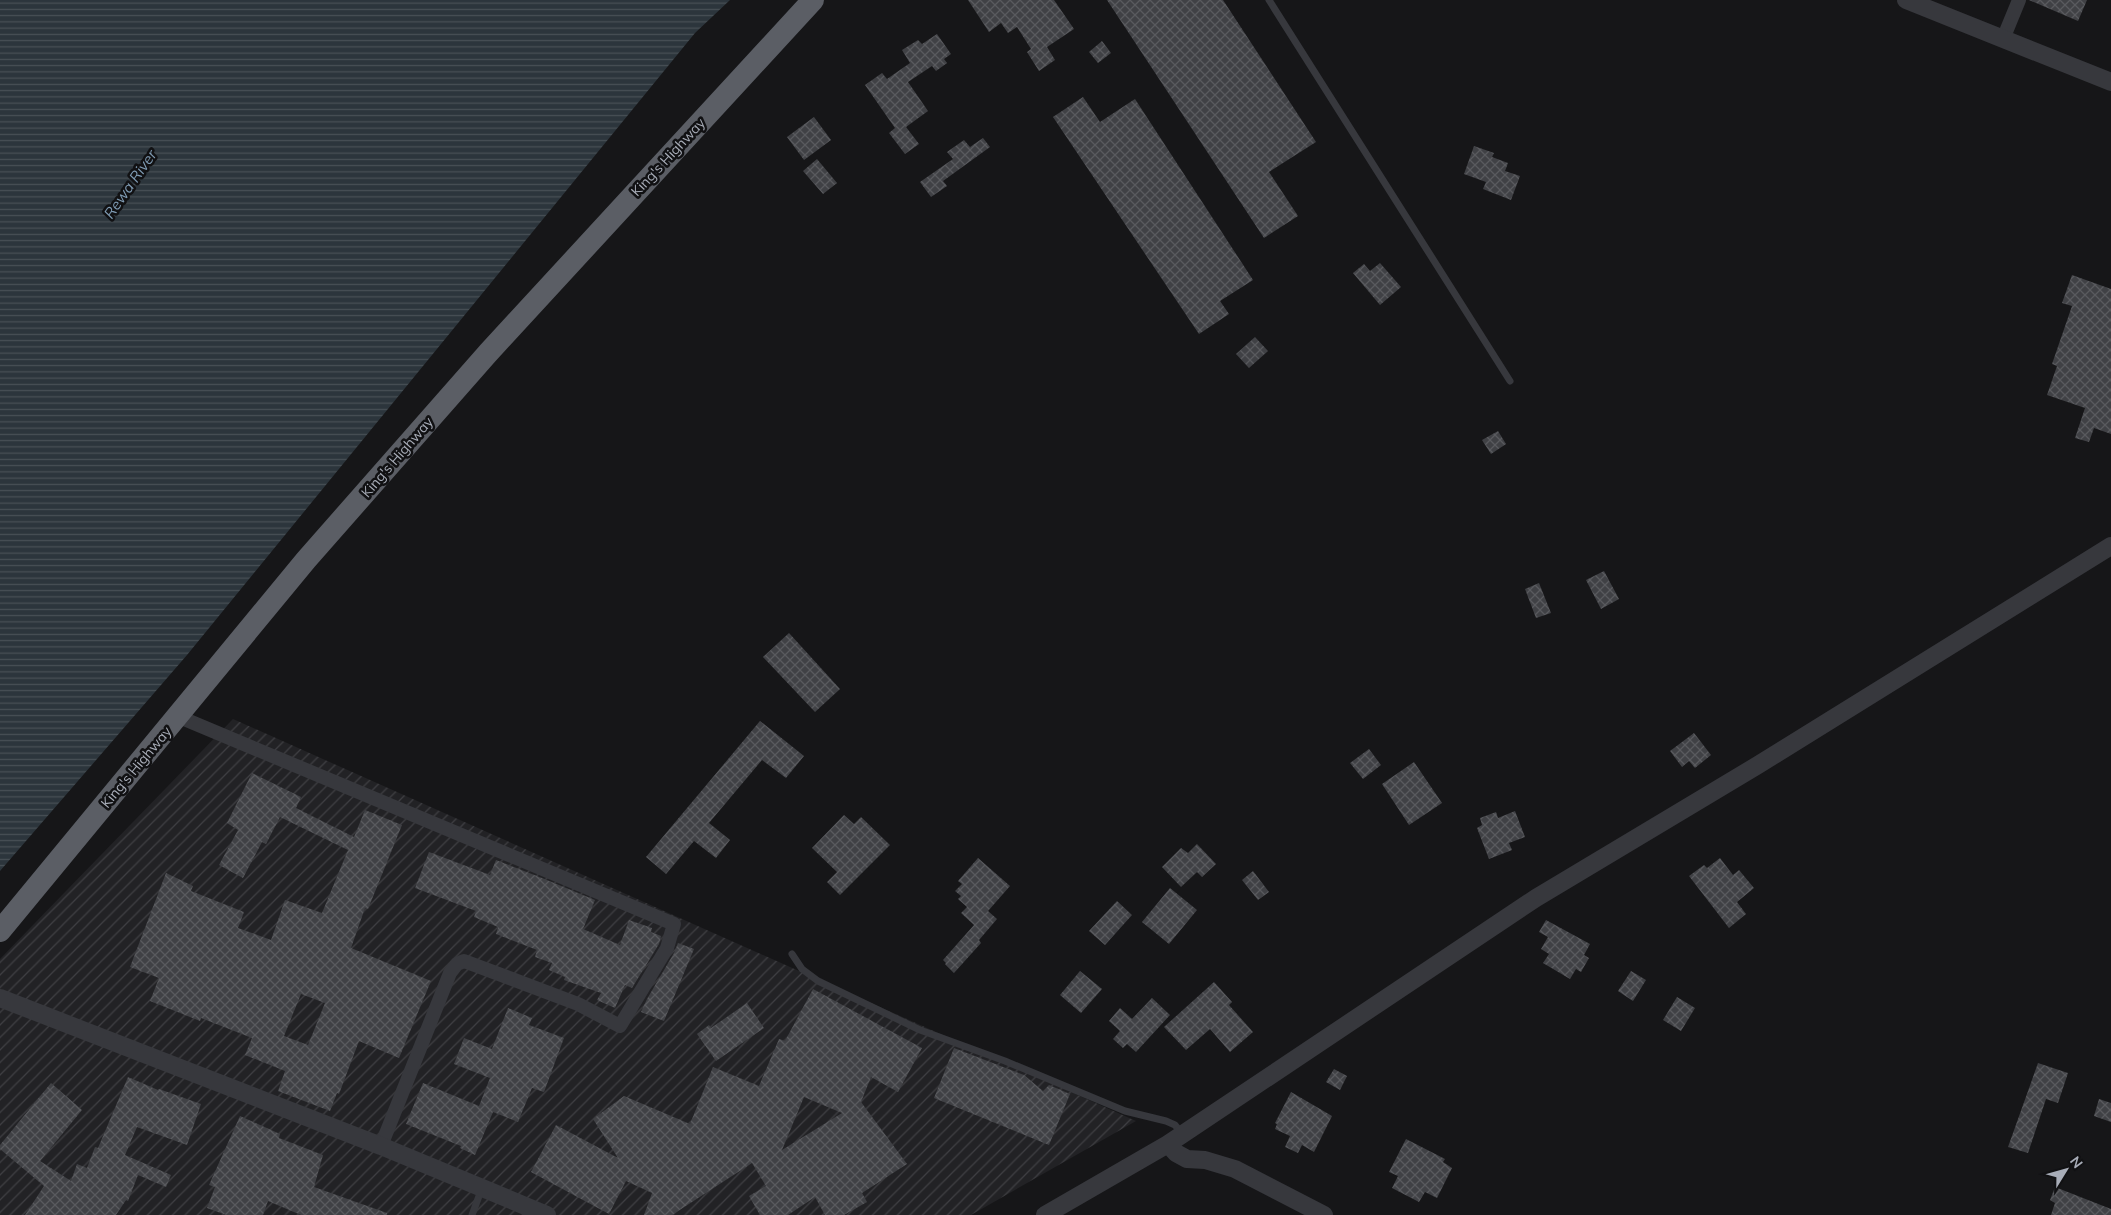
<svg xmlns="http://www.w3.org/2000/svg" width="2111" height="1215" viewBox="0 0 2111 1215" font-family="Mulish,sans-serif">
<defs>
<pattern id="industrial-furrows" width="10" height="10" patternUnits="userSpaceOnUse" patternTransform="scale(1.25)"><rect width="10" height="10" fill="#222225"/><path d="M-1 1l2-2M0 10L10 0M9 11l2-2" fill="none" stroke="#3f3f43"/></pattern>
<pattern id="water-rules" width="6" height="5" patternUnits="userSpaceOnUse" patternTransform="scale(1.25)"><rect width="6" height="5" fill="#2c353c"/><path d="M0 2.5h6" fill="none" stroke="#485056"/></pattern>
<pattern id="building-cross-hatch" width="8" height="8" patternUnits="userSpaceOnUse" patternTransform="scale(1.25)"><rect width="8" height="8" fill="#404145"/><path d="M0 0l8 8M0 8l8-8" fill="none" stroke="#595a5e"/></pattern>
</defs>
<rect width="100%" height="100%" fill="#161618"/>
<path fill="url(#industrial-furrows)" d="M233,719L1136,1121L971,1215H0V959Z"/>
<path fill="url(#water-rules)" d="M0,0H730L695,33L187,655L0,871Z"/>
<path fill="url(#building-cross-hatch)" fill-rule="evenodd" d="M968,0H1054L1074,29L1047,47L1055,60L1039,71L1027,52L1031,49L1017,27L1008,33L1001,23L989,32Z
M1107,0H1223L1316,142L1269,172L1298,216L1264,238Z
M2029,0H2087L2078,21Z
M937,34L951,54L944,59L947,63L936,71L932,66L908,82L928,111L906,127L919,144L905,154L889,133L895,128L865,85L882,73L887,79L910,63L902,50L918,40L922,44Z
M1102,41L1111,53L1098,63L1089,52Z
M1083,97L1100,122L1135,99L1253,280L1220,301L1229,314L1199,334L1053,117Z
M814,117L831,140L804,160L787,137Z
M983,138L990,147L943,181L947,186L931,197L920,182L953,159L947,152L964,140L970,147Z
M1474,146L1494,153L1492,157L1508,163L1505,171L1520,176L1511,200L1483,189L1486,182L1464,174Z
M817,159L837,183L823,194L803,171Z
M1380,263L1401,287L1380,305L1353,273L1364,264L1370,271Z
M2072,275L2111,289V434L2094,428L2089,442L2075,438L2085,408L2047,395L2057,366L2052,364L2072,306L2062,303Z
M1255,337L1268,351L1249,368L1236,354Z
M1498,431L1506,444L1491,454L1482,440Z
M1604,571L1619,599L1601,609L1586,580Z
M1539,583L1551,613L1536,618L1525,589Z
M789,633L840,689L815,712L763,657Z
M760,721L804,756L786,778L762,760L709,823L730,840L716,858L694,841L666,874L646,857Z
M1694,733L1711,755L1695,768L1689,761L1682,767L1670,751Z
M1369,749L1381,765L1363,779L1350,763Z
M1414,762L1442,803L1409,825L1382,784Z
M252,773L301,797L296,808L354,837L365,810L402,825L368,909L365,908L351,948L431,981L399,1058L359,1041L339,1094L337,1093L330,1111L278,1091L285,1071L245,1055L252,1038L201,1018L200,1021L150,1001L159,978L130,967L166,873L193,886L191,891L244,912L238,928L271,940L285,900L322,913L348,850L280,817L266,844L262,842L243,878L219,865L238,830L227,823ZM301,994L325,1003L308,1045L284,1036Z
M1515,811L1525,837L1509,843L1512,850L1489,859L1477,828L1482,825L1480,818L1496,812L1498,818Z
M844,815L854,824L861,817L890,845L840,895L827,882L837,872L812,848Z
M1197,844L1216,864L1202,877L1197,872L1181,887L1162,867L1181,848L1188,853Z
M429,852L490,875L496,860L542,878L595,900L583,929L620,945L629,920L652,928L651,932L661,936L659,944L632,988L625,985L615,1008L597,1000L601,993L564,980L565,977L549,970L552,963L535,957L537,950L496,934L498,927L474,917L476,911L415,888Z
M978,858L1010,886L988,911L997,919L979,940L981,943L954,973L945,964L946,963L943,960L974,925L961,913L967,907L958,899L961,896L955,891L962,884L958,881Z
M1720,858L1733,875L1739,870L1754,888L1737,902L1746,914L1729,928L1689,876L1704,865L1707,868Z
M1253,871L1269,892L1258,900L1242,880Z
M1170,888L1197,910L1169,944L1142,922Z
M1117,901L1132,915L1105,945L1089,931Z
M1546,920L1590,944L1584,955L1589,958L1581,972L1576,969L1570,979L1543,963L1549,954L1541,949L1548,937L1539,932Z
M678,943L694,949L664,1021L641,1012L647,999L674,953Z
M1080,971L1102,989L1081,1013L1060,995Z
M1631,971L1646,980L1633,1001L1618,991Z
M1214,982L1232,1002L1229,1005L1253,1032L1230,1052L1210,1029L1186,1050L1164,1027Z
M813,989L922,1048L898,1092L871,1077L861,1102L907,1164L862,1193L867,1202L844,1215H825L815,1197L788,1215H760L749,1196L766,1186L752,1163L672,1215H644L652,1193L626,1181L609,1214L531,1172L556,1125L618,1158L593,1119L624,1096L690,1124L713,1067L759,1086L779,1039L785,1041ZM804,1097L842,1113L782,1150Z
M1677,997L1695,1008L1681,1031L1663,1020Z
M1152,998L1170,1015L1136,1052L1127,1044L1123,1048L1113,1039L1120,1031L1109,1021L1120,1008L1132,1019Z
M747,1003L764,1028L716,1061L697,1034L709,1025L711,1028Z
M508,1008L532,1018L529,1025L564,1038L544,1092L532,1088L518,1122L493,1112L475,1155L460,1148L461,1146L406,1124L423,1083L479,1106L490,1078L454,1064L464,1038L492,1049Z
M954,1048L1024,1075L1043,1091L1049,1085L1070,1094L1049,1145L934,1098Z
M2038,1063L2068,1073L2058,1103L2046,1099L2028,1153L2008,1147Z
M1334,1069L1347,1076L1340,1090L1326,1082Z
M128,1077L158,1090L159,1089L201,1104L187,1145L137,1127L125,1155L171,1175L166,1187L138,1175L128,1201L126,1200L116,1215H25L44,1186L0,1149V1145L51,1083L82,1110L40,1161L71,1181L77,1164L87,1168L95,1147L98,1148Z
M1291,1092L1332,1116L1314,1152L1302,1145L1298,1153L1285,1147L1290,1136L1275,1129L1277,1124L1275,1123Z
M2099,1099L2111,1103V1122L2094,1116Z
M240,1116L280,1134L279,1138L323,1155L314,1187L387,1213V1215H301L268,1201L263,1215H226L207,1208L215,1187L209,1185Z
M1406,1139L1445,1159L1443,1162L1452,1168L1437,1198L1425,1192L1419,1202L1392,1188L1398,1176L1389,1172Z
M2055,1187L2111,1209V1215H2051L2055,1203L2050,1200Z"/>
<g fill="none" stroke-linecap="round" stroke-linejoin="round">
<path stroke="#37383d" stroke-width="7" d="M1269,0L1510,381
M792,954L802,969L818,981L920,1030L1005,1061L1125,1111L1166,1121L1175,1125L1183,1135
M472,1215L482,1188"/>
<path stroke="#37383d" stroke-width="14" d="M2003,39L2019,0
M177,716L674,924L667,948L620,1026L578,1004L464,961L457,964L450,973L381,1146"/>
<path stroke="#37383d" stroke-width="18" d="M1906,0L2111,82
M0,998L381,1146L547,1215
M1168,1144L1536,898L1758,765L2111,546
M1045,1215L1168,1144L1176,1153L1187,1159L1205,1160L1235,1169L1324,1215"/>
<path stroke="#5b5e65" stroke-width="22" d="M0,931L306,560L488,353L813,0"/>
</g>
<g text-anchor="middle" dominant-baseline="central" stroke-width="5" stroke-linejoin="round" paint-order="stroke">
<g font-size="14" fill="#a8adb8" stroke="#111113">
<text transform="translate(668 157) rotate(-47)">King's Highway</text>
<text transform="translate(397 457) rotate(-49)">King's Highway</text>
<text transform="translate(136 767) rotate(-50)">King's Highway</text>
</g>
<g font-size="15" font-style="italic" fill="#7f9bb3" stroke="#111113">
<text transform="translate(130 184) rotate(-55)">Rewa River</text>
</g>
</g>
<g transform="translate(2066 1170) rotate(53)" stroke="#111113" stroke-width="4" paint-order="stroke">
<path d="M0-4L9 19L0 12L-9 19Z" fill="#a8adb8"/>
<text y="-8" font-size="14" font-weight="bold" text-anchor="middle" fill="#a8adb8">N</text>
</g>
</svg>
